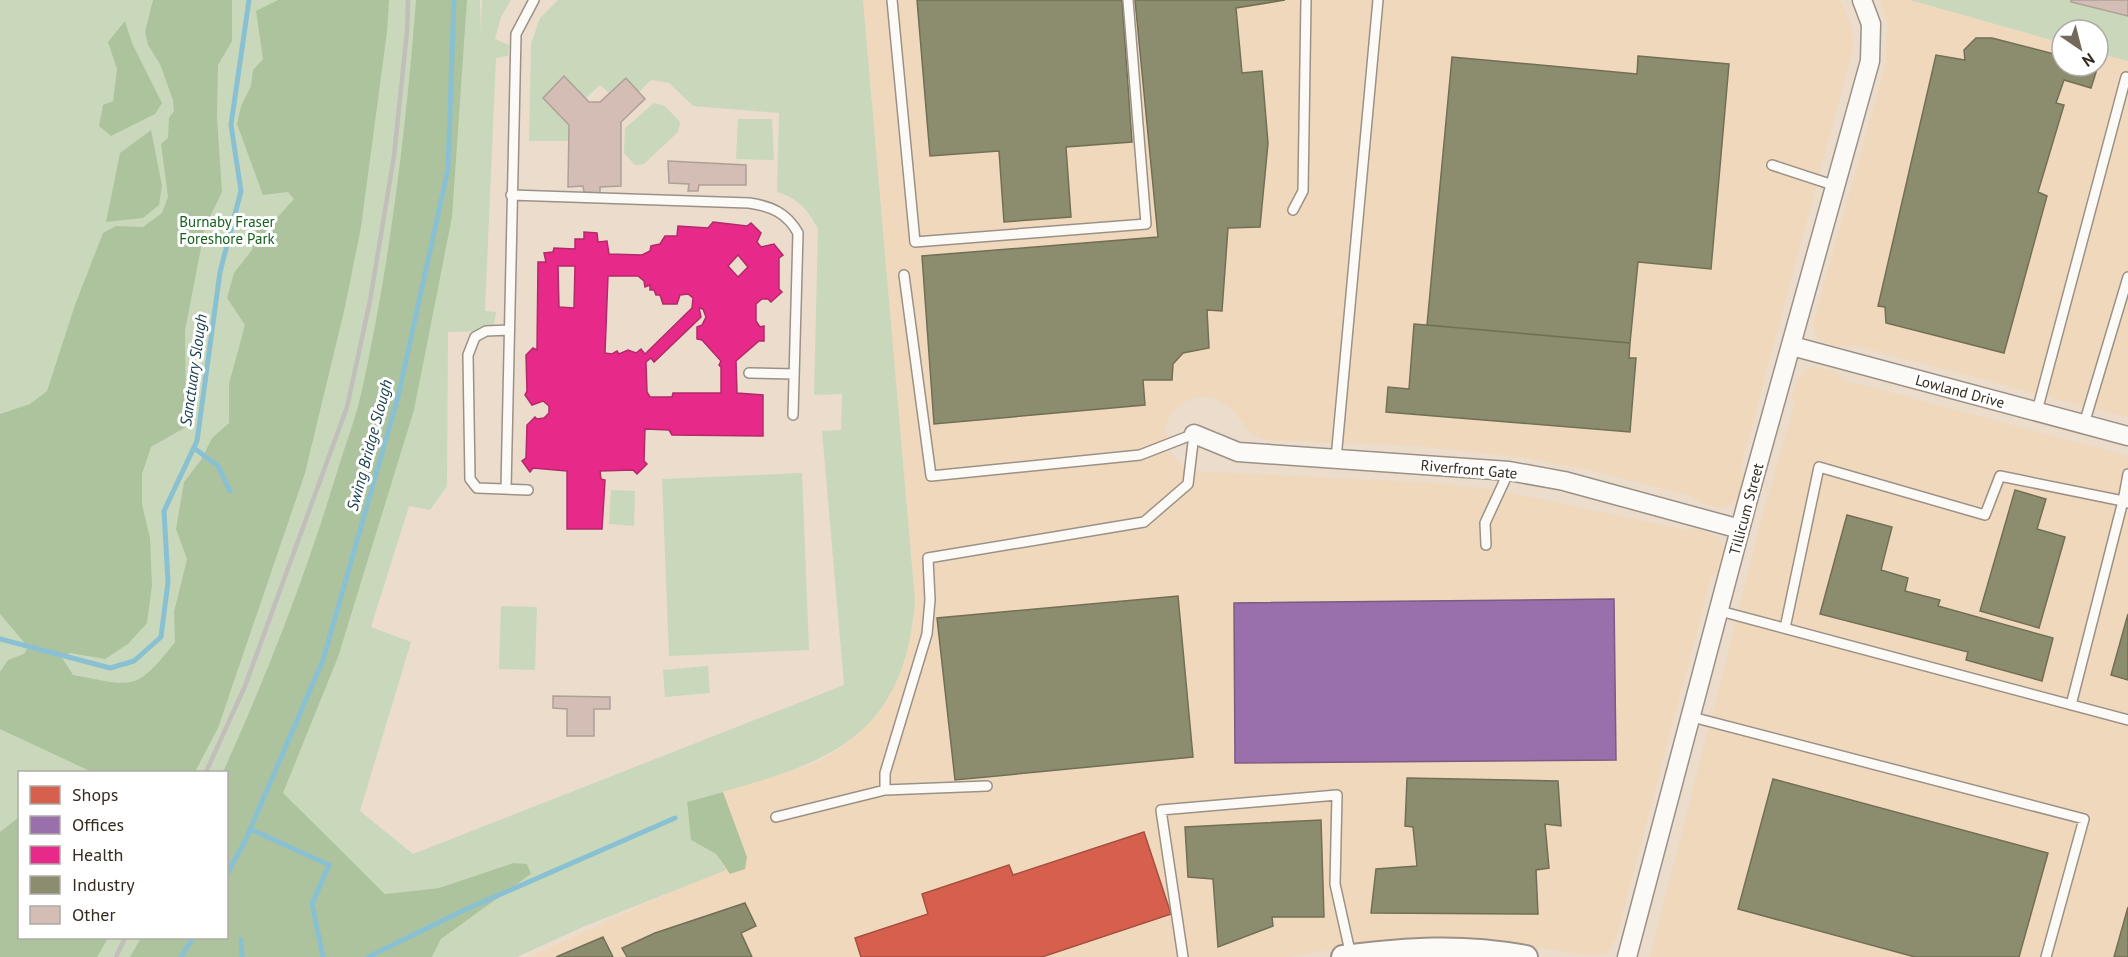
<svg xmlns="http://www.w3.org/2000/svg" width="2128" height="957" viewBox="0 0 2128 957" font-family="'PT Sans',sans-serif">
<rect width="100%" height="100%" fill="#ebdccc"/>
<path fill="#f0d8bd" d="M863,0H1840L1852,27L1853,49L1741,467L1744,478L1739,496L1731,505L1721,509L1702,503L1691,496L1587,469L1518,457L1418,446L1266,440L1252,434L1231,409L1212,397H1196L1180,404L1171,414L1166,426L1168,449L1177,461L1192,471L1434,483L1494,489L1685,530L1695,528L1718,537L1723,544L1724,554L1719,569L1711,578L1616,939L1607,953L1593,956L1502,942L1422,939L1384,941L1288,957H530L747,857L723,792L816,763L840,749L913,628L915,601Z
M1880,0H1910L2062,43V66H2098V53L2128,61V418L1853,345L1841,347L1825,343L1816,336L1813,323L1886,63L1887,23Z
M1812,367L1835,371L1844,380L2128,456V957H1650L1765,506L1794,406L1792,397L1797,378Z"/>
<path fill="#c9d8bb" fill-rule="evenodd" d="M0,0H480L481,33L482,0H511L501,17L495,39L509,45L508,56L496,58L485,311L496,312L493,331L448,332L447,486L430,510L409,506L371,627L411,642L360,811L413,854L844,685L822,431L841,430L842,394L814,395L818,229C808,210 798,198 777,192L779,113L693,106L669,83L651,80L639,92L626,78L609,93L600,85L586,98L564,77L543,98L569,125V141H529L531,44L540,18L558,0H863L915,601C903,753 810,766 687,802L691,840L716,854L726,870L585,926L517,957H432L441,939L531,874L512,863L439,888L385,894L287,798L363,957H0ZM20,772H226V938H20Z
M1910,0H2128V61L2098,53V30H2062V43Z
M654,103L665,106L680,122L678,132L644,164L635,165L624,153L625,128Z
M738,119H772L774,160L736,159Z
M802,473L809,650L669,656L662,479Z
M611,490L635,491L634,526L609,524Z
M501,606L537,607L535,670L499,669Z
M708,666L710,693L665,697L663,670Z"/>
<path fill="#adc39e" d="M153,0H232V41L218,65L217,117L222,192L205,227L185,331L186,427L151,447L142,474V504L150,538L152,585L147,623L128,644L105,659L70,653L61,656L73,675C133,686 135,693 175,642L174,612L187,559L176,529L184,482L201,460L212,438L229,423V384L245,325L227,298L234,273L252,250L256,228L276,219L294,199L288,192L263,195L237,124L241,106L251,86L253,70L263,59L256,11L278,0H389L387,32L361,227L345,307L305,473L218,728L195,772H92L0,729V672L8,660L24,654L28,647L0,614V414L30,404L47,391L75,305L103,233L116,226L143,227L162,213L168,197L161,144L168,138L169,118L174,111L173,100L160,64L148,45L145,32Z
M416,0H467L452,217L414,410L338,657L283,793L385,894L439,888L513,863L527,864L531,874L441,939L432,957H130L141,938H226V772H223C267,675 306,575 337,472C345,445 356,418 362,390C390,262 406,130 416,0Z
M125,21L132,43L162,103L155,114L111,136L99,126L103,105L113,101L117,69L108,42Z
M151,130L162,186L159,205L143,218L106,222L120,153Z
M723,792L747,857L745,869L730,874L716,854L691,840L687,802Z
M19,817L20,938H108L97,957H0V832Z"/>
<path fill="#d6604d" stroke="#a6503f" stroke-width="1.5" d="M1144,832L1171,914L1042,957H861L855,938L928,914L922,894L1009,865L1013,875Z"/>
<path fill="#9970ab" stroke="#7b5b81" stroke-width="1.5" d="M1614,599L1616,760L1235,763L1234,603Z"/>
<path fill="#e7298a" stroke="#b22a6a" stroke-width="1.5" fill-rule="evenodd" d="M713,222L747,226L751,223L761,233L757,242L761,247L774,244L783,255L779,258V289L782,292L771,302L768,299H762L756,304V321L760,327L764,326V341H759L736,361L737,393L763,395V436L672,435L669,430L645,429L644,461L647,464L637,474L633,470L600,471L601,479L605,480L602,529H567V471L533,468L530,472L522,461L526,458L527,425L535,417L537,419L544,418L549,413V406L543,401L532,405L525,395L527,391L526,355L533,348L537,350L538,262H546L544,253L553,252L554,248L575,249V239H584V232L597,233L598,242L607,241L609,254L642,255L650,251L651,246L660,244L665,236H677L678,226L708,228ZM738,255L748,267L738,277L728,266ZM558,266H575L574,308L559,307ZM608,276H638L644,281L645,287L650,285V290H654L656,295H660L663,304H677L680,295L688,294L693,298L692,308L645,354L641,349L636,353L628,350L619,354L617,351L612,354L605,353ZM699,308L703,309L706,317L702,325L697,327V339L702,340L721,361L719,365L721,367V393H673L672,397H650L647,392L646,362L651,358L654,362L701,317Z"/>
<path fill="#8c8c6e" stroke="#726f56" stroke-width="1.5" d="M917,0H1122L1132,142L1066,147L1071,217L1004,222L999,151L930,156Z
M1135,0H1285L1236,8L1242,73L1262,71L1268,143L1260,227L1228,228L1222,311L1207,310L1209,348L1183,353L1173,364L1172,380H1143L1145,405L934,424L922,256L1158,237Z
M1976,38H1992L2062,56V66H2098L2091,88L2064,80L2056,103L2064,105L2038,192L2047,196L2004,353L1886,323L1885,307L1878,306L1936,55L1965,60L1964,50Z
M1638,56L1729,64L1711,269L1638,262L1630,343L1427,325L1452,57L1637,74Z
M1414,324L1630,343L1629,358H1636L1630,432L1386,412L1388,387L1409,389Z
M2015,490L2046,499L2037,529L2065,537L2039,628L1980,611Z
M1847,515L1892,527L1881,570L1908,578L1905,591L1940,600L1938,606L2053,638L2042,681L1966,660L1968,652L1820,614Z
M1178,596L1193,757L955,780L937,618Z
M2128,614V680L2111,675Z
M1407,778L1558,781L1561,826L1545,824L1549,868L1536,870L1538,914L1371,913L1376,869L1417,866L1413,827L1405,826Z
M1773,779L2048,853L2019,957H1915L1738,909Z
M1321,820L1324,917H1272L1273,926L1218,947L1213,879L1188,877L1185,827Z
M745,903L756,926L741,933L752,957H627L622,948L655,933Z
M2128,907V957H2114Z
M603,937L613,957H556Z"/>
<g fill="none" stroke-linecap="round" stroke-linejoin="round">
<path stroke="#89c1d2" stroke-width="5" d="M194,448L218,466L230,491
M0,639L110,668L134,661L161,637L168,582L164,511L197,441L220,272L241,191L231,125L249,0
M250,829L329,865L312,904L323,957
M226,876L246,839L323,660L398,397L448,169L454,0
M241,940L242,957
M181,957L193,938
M368,957L460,912L675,818"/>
</g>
<path fill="#d3bdb5" stroke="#aea098" stroke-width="1.5" d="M2071,0H2128V16L2071,2Z
M564,76L589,102H600L626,78L645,99L621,122V186L600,187V193L584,192L583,186L568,187L569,125L543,98Z
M668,161L746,165V185H699L698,191H688L689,184L669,183Z
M553,696L610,697V709H594V736H567V709L553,708Z"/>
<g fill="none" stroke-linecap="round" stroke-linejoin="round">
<defs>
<path id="service" d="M892,0L915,242L1146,224L1128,0
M1772,165L1836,186
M511,195L749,203C771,206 787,213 798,233L793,415
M1293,210L1303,191L1306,0
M509,330L486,331L475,337L468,355L470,479L477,488L528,490
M749,373L794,374
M2037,411L2126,77
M2084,424L2128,277
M1336,459L1378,0
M2128,474L2123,501L2128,503
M506,489L516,34L534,0
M1486,545L1485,523L1509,471
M1720,611L2128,720
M1785,628L1819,467L1985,515L2000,476L2123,501L2071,705
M1692,717L2084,819L2046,957
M885,790L987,786
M776,817L885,790V773L927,634L930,600L928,558L1144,522L1188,484L1194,434L1140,455L931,476L904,275
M1183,957L1161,810L1337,795L1335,884L1351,956"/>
<path id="minor" d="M1792,346L2128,436
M1194,434L1238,452L1509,471L1564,481L1740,529
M1627,957L1747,503L1870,61L1871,24L1862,0"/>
<path id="tertiary" d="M1343,957C1408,949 1461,945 1526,957"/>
</defs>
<use href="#service" stroke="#9c9186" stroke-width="12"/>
<use href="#minor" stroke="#9c9186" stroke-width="21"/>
<use href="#tertiary" stroke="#9c9186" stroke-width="26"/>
<use href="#service" stroke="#fcfaf7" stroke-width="9"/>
<use href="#minor" stroke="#fcfaf7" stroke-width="18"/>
<use href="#tertiary" stroke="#fcfaf7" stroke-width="22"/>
<path stroke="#c2beba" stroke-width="4.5" d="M206,772L245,686L347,407L370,301L394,156L407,31L408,0
M116,957L125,938"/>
</g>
<g text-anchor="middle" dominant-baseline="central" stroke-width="6" stroke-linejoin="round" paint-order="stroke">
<g font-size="15" fill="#14601c" stroke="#fff">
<text x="227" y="221">Burnaby Fraser<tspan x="227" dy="17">Foreshore Park</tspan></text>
</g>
<g font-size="15" fill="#352b1f" stroke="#fff">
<text transform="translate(1960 391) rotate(15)">Lowland Drive</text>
<text transform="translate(1469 469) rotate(5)">Riverfront Gate</text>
<text transform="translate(1746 509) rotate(-75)">Tillicum Street</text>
</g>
<g font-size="16" font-style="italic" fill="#1a404f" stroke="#fff">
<text transform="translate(193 370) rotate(-82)">Sanctuary Slough</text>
<text transform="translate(369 445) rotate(-75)">Swing Bridge Slough</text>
</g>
</g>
<rect x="18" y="771" width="210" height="168" fill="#ffffff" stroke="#aeaaa5" stroke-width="1.5"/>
<rect x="30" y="786" width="30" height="18" fill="#d6604d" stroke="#aeaaa5" stroke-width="1.5"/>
<text x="72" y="801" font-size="18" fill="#352b1f">Shops</text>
<rect x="30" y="816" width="30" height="18" fill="#9970ab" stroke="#aeaaa5" stroke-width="1.5"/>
<text x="72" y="831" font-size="18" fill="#352b1f">Offices</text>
<rect x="30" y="846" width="30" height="18" fill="#e7298a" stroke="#aeaaa5" stroke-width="1.5"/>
<text x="72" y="861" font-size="18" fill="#352b1f">Health</text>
<rect x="30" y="876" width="30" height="18" fill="#8c8c6e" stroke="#aeaaa5" stroke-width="1.5"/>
<text x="72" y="891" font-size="18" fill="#352b1f">Industry</text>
<rect x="30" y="906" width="30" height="18" fill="#d3bdb5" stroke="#aeaaa5" stroke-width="1.5"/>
<text x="72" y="921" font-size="18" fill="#352b1f">Other</text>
<g transform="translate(2080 48) rotate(145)"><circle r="28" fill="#ffffff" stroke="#aeaaa5" stroke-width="1.5"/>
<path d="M0-4.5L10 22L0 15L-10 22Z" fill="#75695c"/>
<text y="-9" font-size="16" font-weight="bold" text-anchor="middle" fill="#352b1f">N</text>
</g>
</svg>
